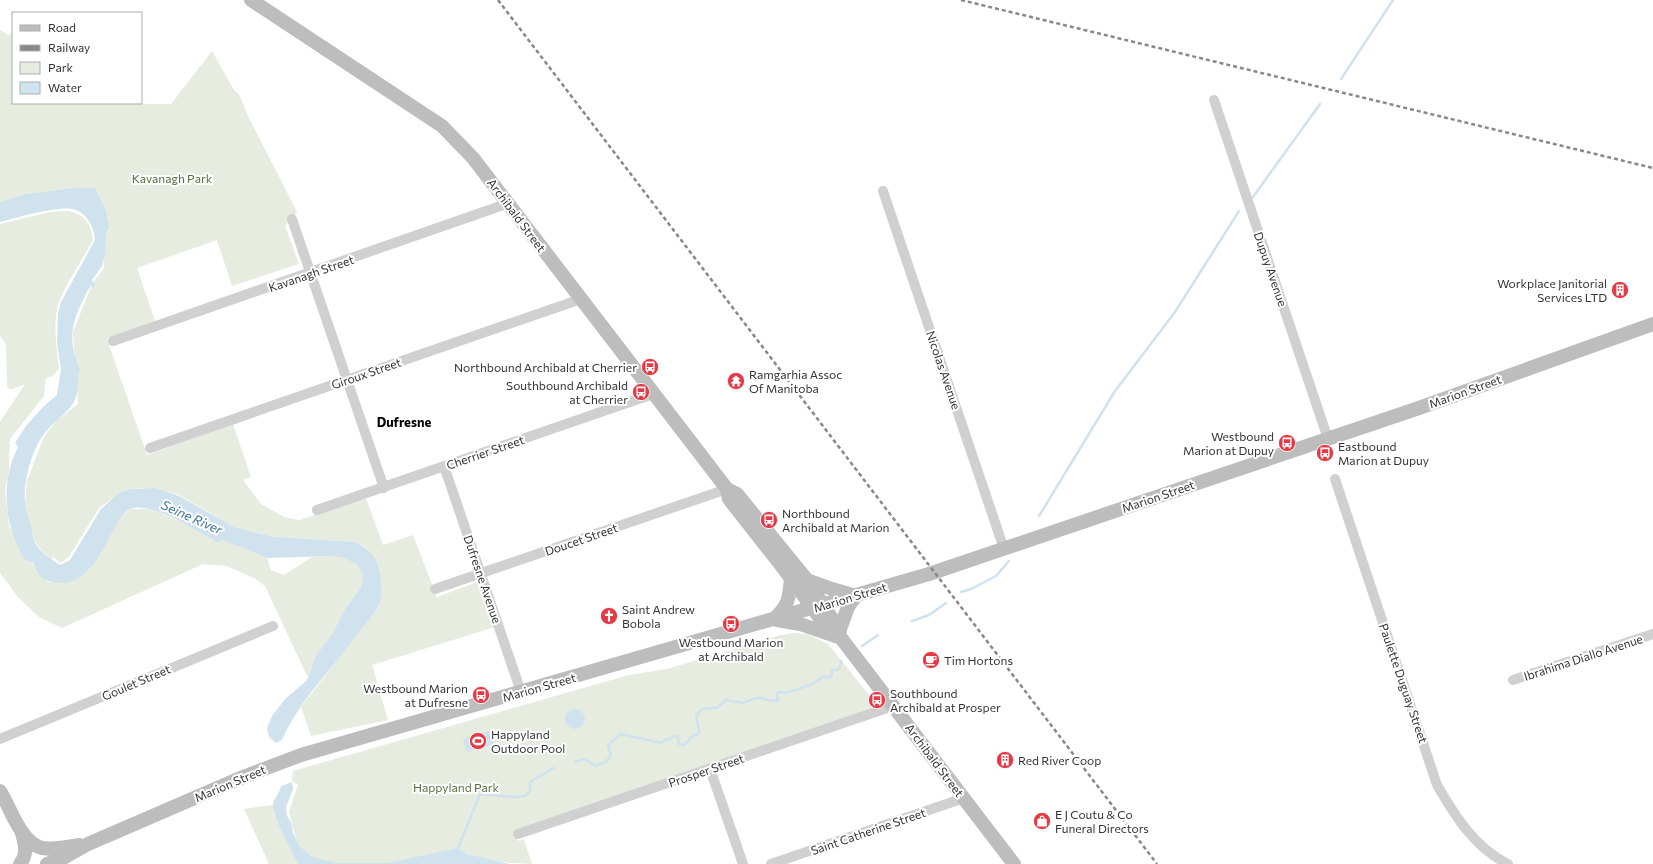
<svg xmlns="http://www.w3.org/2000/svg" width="1653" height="864" viewBox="0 0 1653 864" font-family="Commissioner,sans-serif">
<rect width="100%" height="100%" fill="#fff"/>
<path fill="#e6ecdf" d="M0,30L9,36L13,31V103L171,104L212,51L234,90L239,94L248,116L297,212L285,226L299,264L232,286L217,240L137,268L155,321L107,339L147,455L233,424L251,477L243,480L261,504L284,517L299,520L366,498L383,545L413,535L437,597L475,583H479L495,627L372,665L388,720L311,736L301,707L361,629L371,553L364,546L355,542L276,537L257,533L234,527L179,495L154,488H139L125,490L99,508L68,558L60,563L54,557L51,559L43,552L34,540L25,505L27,479L29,477L30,473L44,437L57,420L78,404L73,332L92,284L104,268L99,198L94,188H74L26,194L0,202Z
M67,211C83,213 92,224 93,240C82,260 67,282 59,302C52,320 57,350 59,369L53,376L46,378L44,396L10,439L9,461V471L5,492L9,525L14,537L30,562L34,565L37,573L48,582L64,583L89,570L104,547L120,517L130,509H152L192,527L214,540H222L267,558L271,570L284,575L312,557L333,556L344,558L356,564L362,572L363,578L361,587L343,612L334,631L315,657L308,678L265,586L254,578L227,566L203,564L62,628L39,617L18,597L0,573V422L25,384L10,390L7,386L6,344L0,336V224L50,212Z
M793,633L807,634L828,644L878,706L515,831L518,841L524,839L532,864C509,864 481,861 460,850L396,864H327L299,852L289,812L298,785L292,781L293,771L629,675L667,669L777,636Z
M273,805L274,814L298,864H269L244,809Z"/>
<path fill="#cfe2ee" d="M73,188H95L106,211L109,228L106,233L105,253L102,266L92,280L95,285L93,288L91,285C72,319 66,335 80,371L78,374C80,411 64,409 44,434C31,451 23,483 25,504C26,510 28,516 30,522C32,528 32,534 34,540C38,551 51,559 60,565L70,560L101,509L119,493L129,489L154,488L165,491L179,496L234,527L257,533L276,537L355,542C373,550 380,563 381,583C381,588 382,596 380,601C376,613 367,621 360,631C334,667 300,699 282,740L276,743L269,737L267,728L272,716L286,698L305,682L308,678L315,657L334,631L343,612L361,587L363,578L362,572L356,564L344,558L333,556L267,558L222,540L216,543L214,540C196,531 150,500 130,509C123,512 118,521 115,527C103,549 89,584 60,583C51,583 44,580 38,574C36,571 35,566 33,563L25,560C4,527 0,482 18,447L15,443L26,426L43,407L57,395L61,369L57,343L58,313L61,302L95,240C94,228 88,215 76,210C62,204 16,218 0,222V202L26,194Z
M565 719a10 10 0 1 1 20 0a10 10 0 1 1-20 0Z
M490,731L494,744L466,752L463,739Z
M292,782L293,789L286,807L287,816L291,822L293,833L299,846L312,857L337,863H388L458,848L467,854L509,864H298C292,851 271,815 273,803C275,797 280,793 281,786Z"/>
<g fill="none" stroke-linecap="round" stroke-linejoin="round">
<path stroke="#cfe2ee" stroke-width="2.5" d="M1341,79L1393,0
M1253,197L1320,104
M1039,516L1115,391L1175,312L1239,211
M961,592L971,589L996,576L1009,561
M912,621L929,615L946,603
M862,646L878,635
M575,762L585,759L595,766L607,761L611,755L608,746L620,734L662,743L666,739H669L675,736L678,737L679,744L684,745L693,736L698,734L699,731L696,716C701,707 708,708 717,708L726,700L743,703L756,698H762L767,700L778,701L777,694L779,692L786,693L813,684L824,676L829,678L832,675V670H837L840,667L841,661
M458,848L480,794L513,797L525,796L530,791V782L554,768"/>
<path stroke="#d0d0d0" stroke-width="10" d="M1214,100L1328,439
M883,191L1004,549
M292,219L384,488
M113,341L509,203
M150,448L581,299
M444,466L521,692
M1335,479L1437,785C1455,816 1475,848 1508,864
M317,510L653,394
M435,589L727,489
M1513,680L1653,634
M0,739L273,626
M710,769L743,864
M518,834L893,706
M771,864L964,798"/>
<path stroke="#bdbdbd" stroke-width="14" d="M251,0L442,126L473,158L727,489L729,499L784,569L831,633
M727,489L737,494L807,580L840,631
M807,580L832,589L856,596
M774,619C789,605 789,599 791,578
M777,620L800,624L841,638L1014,864
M840,629L848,607L856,596
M0,791C11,809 19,838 39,847C49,851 68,847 79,845
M20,864C28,854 25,845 22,833
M47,864L65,857L88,844L243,777L301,755L929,574L1419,408L1653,324"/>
<path stroke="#888" stroke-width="2.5" stroke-dasharray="4 3" stroke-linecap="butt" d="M498,0L1157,864
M961,0L1653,168"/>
</g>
<defs>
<symbol id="building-disc" viewBox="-11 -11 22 22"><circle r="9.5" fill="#e63946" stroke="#fff"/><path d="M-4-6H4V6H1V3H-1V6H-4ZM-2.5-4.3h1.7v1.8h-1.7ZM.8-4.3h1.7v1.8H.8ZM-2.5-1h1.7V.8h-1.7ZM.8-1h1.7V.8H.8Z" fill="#fff"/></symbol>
<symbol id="bus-disc" viewBox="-11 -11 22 22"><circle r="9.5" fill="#e63946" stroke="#fff"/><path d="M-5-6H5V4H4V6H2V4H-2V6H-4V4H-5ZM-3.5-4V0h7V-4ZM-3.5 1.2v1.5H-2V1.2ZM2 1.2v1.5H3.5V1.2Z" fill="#fff"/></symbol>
<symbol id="temple-disc" viewBox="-11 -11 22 22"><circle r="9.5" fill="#e63946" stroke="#fff"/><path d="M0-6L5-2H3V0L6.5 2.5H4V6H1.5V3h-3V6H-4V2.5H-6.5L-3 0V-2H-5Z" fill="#fff"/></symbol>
<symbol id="church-disc" viewBox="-11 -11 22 22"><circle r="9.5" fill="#e63946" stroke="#fff"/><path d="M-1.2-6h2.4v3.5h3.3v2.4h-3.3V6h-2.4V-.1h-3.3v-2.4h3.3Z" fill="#fff"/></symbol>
<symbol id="cafe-disc" viewBox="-11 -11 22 22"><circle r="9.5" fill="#e63946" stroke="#fff"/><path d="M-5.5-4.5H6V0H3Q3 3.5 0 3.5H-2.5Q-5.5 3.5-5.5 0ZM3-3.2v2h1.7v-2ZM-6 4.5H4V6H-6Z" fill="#fff"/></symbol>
<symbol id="stadium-disc" viewBox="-11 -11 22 22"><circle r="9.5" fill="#e63946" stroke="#fff"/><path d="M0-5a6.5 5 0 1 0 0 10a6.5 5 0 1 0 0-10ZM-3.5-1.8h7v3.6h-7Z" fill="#fff"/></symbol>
<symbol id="shop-disc" viewBox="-11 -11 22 22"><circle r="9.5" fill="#e63946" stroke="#fff"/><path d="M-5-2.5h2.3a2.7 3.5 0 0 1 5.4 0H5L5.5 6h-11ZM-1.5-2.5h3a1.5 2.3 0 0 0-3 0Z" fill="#fff"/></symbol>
</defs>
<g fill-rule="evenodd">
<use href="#building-disc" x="1610" y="280" width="20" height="20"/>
<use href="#bus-disc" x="640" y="357" width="20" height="20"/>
<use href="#temple-disc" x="726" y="371" width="20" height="20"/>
<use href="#bus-disc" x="631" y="382" width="20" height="20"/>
<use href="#bus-disc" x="1277" y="433" width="20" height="20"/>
<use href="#bus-disc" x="1315" y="443" width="20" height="20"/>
<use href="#bus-disc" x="759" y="510" width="20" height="20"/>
<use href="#church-disc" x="599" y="606" width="20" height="20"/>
<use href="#bus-disc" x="721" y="614" width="20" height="20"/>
<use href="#cafe-disc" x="921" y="650" width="20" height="20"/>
<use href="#bus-disc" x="471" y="685" width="20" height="20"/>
<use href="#bus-disc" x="867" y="690" width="20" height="20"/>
<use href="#stadium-disc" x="468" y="731" width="20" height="20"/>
<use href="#building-disc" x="995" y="750" width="20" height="20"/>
<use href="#shop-disc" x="1032" y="811" width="20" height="20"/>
</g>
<g text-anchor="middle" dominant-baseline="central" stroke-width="4" stroke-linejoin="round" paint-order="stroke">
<g font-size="12" fill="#56703f" stroke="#fff">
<text x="172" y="178">Kavanagh Park</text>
<text x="456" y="787">Happyland Park</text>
</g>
<g font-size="12" fill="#333" stroke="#fff">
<text transform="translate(517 215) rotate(53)">Archibald Street</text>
<text transform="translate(1271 269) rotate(71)">Dupuy Avenue</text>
<text transform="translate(311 273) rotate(-19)">Kavanagh Street</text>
<text transform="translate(944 370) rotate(71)">Nicolas Avenue</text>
<text transform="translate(366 373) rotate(-19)">Giroux Street</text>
<text transform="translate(1465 391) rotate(-20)">Marion Street</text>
<text transform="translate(485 452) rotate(-19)">Cherrier Street</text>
<text transform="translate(1158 496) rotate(-19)">Marion Street</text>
<text transform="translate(581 539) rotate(-19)">Doucet Street</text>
<text transform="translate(483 579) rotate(71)">Dufresne Avenue</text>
<text transform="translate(850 597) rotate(-17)">Marion Street</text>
<text transform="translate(1583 657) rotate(-18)">Ibrahima Diallo Avenue</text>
<text transform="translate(136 682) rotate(-23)">Goulet Street</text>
<text transform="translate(1404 683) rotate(71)">Paulette Duguay Street</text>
<text transform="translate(539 687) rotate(-16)">Marion Street</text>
<text transform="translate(935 760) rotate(53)">Archibald Street</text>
<text transform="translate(706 770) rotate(-19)">Prosper Street</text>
<text transform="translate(230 783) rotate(-23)">Marion Street</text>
<text transform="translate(868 831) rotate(-19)">Saint Catherine Street</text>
</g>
<g font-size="12" fill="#333" stroke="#fff" text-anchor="start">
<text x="1607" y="283" text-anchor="end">Workplace Janitorial<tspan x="1607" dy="14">Services LTD</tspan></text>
<text x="637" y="367" text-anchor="end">Northbound Archibald at Cherrier</text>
<text x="749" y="374">Ramgarhia Assoc<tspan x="749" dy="14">Of Manitoba</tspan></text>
<text x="628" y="385" text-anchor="end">Southbound Archibald<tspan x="628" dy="14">at Cherrier</tspan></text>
<text x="1274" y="436" text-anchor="end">Westbound<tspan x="1274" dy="14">Marion at Dupuy</tspan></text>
<text x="1338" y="446">Eastbound<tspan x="1338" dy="14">Marion at Dupuy</tspan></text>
<text x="782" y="513">Northbound<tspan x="782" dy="14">Archibald at Marion</tspan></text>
<text x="622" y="609">Saint Andrew<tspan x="622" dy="14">Bobola</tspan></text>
<text x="731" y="642" text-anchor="middle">Westbound Marion<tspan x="731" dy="14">at Archibald</tspan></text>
<text x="944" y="660">Tim Hortons</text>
<text x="468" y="688" text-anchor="end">Westbound Marion<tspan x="468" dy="14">at Dufresne</tspan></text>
<text x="890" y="693">Southbound<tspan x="890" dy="14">Archibald at Prosper</tspan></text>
<text x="491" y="734">Happyland<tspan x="491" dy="14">Outdoor Pool</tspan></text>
<text x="1018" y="760">Red River Coop</text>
<text x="1055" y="814">E J Coutu &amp; Co<tspan x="1055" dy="14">Funeral Directors</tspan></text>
</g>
<g font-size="13" font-weight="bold" fill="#000" stroke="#fff">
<text x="404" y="422">Dufresne</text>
</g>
<g font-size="13" font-style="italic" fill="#3f7597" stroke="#fff">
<text transform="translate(192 517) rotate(24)">Seine River</text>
</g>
</g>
<rect x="12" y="12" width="130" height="92" fill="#ffffff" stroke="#adadad"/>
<rect x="20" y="25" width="20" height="6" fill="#bdbdbd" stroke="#adadad"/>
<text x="48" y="32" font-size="12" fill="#333333">Road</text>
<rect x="20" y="45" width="20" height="6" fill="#888888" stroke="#adadad"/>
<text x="48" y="52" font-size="12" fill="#333333">Railway</text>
<rect x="20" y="62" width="20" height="12" fill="#e6ecdf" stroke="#adadad"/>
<text x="48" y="72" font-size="12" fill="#333333">Park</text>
<rect x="20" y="82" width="20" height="12" fill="#cfe2ee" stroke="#adadad"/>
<text x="48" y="92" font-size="12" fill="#333333">Water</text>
</svg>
